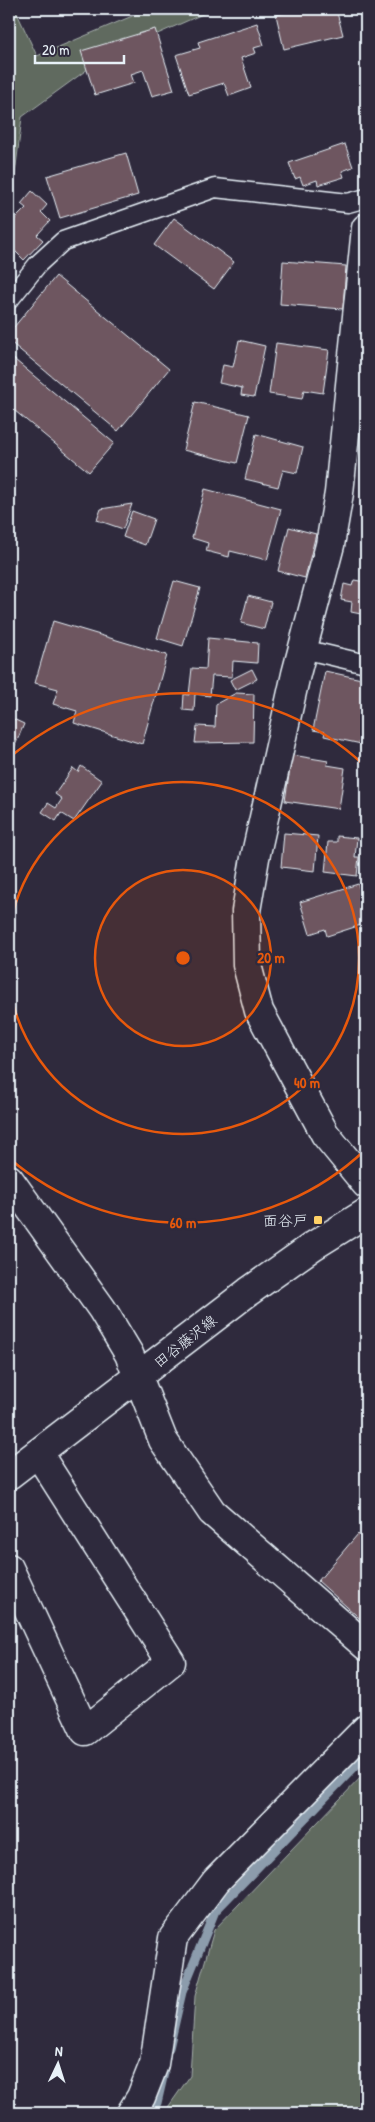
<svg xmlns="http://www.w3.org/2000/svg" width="375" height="2122" viewBox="0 0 375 2122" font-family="'Patrick Hand','Klee One',sans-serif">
<rect width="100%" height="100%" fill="#2f2a3d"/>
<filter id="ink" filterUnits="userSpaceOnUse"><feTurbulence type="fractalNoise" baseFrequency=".02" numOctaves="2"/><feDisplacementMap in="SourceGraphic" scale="10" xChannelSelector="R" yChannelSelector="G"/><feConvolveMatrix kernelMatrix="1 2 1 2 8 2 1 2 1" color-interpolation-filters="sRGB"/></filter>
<g filter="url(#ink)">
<path fill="#616a5e" stroke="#a4aeab" d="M9,9H15L37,56L149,9H214L103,58L22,117L11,207L9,208Z
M366,1772V2113H164L190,2076L195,1996L214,1930Z"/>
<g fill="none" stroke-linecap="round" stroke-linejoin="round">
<path stroke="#8c9cac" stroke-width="9" d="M169,2048L182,1992L215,1911L366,1755
M150,2113L157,2103L164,2073"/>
</g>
<path fill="#6e5660" stroke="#e8f1f8" d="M302,9H309V11L336,9L343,35L284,49L276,15Z
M257,23L264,45L254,48L256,53L241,58L251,88L229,96L224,83L189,94L176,55L200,48L198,42Z
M155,29L174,90L152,96L143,70L131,74L134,83L95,95L81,51Z
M345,144L353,167L342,171L344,177L318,185L317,180L303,185L300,177L295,179L289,163Z
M126,153L138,195L60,218L47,176Z
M32,191L47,205L41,212L50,221L37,235L43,240L24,260L14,250L9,253V231L15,225L12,222L26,208L21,204Z
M174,218L234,262L214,289L154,245Z
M283,261L346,266L343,309L280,304Z
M56,276L169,369L118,431L9,341V333Z
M239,340L265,346L254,397L241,395L242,388L219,383L223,365L233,367Z
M276,343L329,350L323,393L304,390L302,399L269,394Z
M9,355L114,443L89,472L9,406Z
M195,402L249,415L237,463L183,450Z
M256,434L303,447L297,473L283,470L278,487L245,479Z
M205,489L281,509L267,560L230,551L229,557L206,551L208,543L192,538Z
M132,504L123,529L97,520L101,509Z
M132,511L154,519L145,545L123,537Z
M289,527L316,534L305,578L278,571Z
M354,580L366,582V615L351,612L352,602L341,600L344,584L352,586Z
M174,581L200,588L183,646L157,638Z
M248,596L271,602L264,629L241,623Z
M53,621L167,655L142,744L74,723L77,711L53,704L58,689L35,683Z
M208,638L258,643L257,663L233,661L232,677L212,676L210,696L195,694L194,711L183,710L184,694L189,695L192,668L206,669Z
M252,669L257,679L235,690L230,680Z
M325,671L366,680V745L324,736L325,732L313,730Z
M236,693L254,694L253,742L195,743L197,726L215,727L216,704Z
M9,717L24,724L9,760Z
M292,755L328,761L327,765L345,768L339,809L285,801Z
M81,766L102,781L74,821L61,813L56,821L42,812L48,803L56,808L62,799L55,794L73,768L78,772Z
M284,833L318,836L315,871L281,867Z
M337,836L357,838L355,857H359L357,876L325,872L328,842H337Z
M358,884L366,909L360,912L364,924L327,936L325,929L310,934L300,902Z
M358,1534L366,1542V1624L318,1581Z"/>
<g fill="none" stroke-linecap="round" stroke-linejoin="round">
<defs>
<path id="service" d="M9,300L38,264L63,241L215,188L348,203L366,198
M303,649L366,664"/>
<path id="minor" d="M366,228L339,493L330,545L296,674L255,858L246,911L247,965L259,1011L325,1134L366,1184
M9,1179L102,1309L129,1354L163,1440L212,1512L366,1646
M9,1568L85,1731L171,1662L38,1453
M131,2113L141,2097L154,2064L173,1938L216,1881L366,1729"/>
<path id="secondary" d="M9,1475L248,1292L313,1246L366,1213"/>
</defs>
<use href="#service" stroke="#e8f1f8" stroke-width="21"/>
<use href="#minor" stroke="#e8f1f8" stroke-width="31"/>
<use href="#secondary" stroke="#e8f1f8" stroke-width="31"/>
<use href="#service" stroke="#2f2a3d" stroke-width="18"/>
<use href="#minor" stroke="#2f2a3d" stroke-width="28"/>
<use href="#secondary" stroke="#2f2a3d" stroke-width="28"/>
</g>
</g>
<circle cx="183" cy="958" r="88" fill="#e8590c" fill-opacity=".12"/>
<g fill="none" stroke="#e8590c" stroke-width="2.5">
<circle cx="183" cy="958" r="88"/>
<path d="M9 932A176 176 0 1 1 9 984"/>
<path d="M365 1150A265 265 0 0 1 9 1158M9 758A265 265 0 0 1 365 766"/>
</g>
<rect fill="#ffd166" stroke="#2f2a3d" stroke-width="2" x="313" y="1215" width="10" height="10" rx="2.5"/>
<g text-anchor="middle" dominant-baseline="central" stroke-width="4.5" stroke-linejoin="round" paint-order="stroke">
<g font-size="15" fill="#e8f1f8" stroke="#2f2a3d" text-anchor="end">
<text x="308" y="1220">面谷戸</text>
</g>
<g font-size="15" fill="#e8f1f8" stroke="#2f2a3d">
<text transform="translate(185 1341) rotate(-38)">田谷藤沢線</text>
</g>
</g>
<circle cx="183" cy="958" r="8" fill="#e8590c" stroke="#2f2a3d" stroke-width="2.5"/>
<g font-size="15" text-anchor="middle" font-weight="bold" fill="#e8590c" stroke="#2f2a3d" stroke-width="4.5" stroke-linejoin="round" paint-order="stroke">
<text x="271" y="963">20 m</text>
<text x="307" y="1088">40 m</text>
<text x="183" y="1228">60 m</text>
</g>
<rect width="375" height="2122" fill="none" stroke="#2f2a3d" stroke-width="30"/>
<rect x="15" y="15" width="345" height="2092" fill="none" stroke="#e8f1f8" stroke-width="2" filter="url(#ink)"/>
<g transform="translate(58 2064) rotate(4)" stroke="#2f2a3d" stroke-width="4" paint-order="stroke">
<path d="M0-4L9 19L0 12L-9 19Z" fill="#e8f1f8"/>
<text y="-8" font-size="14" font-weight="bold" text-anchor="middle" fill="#e8f1f8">N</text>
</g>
<path d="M35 55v8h89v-8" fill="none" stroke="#e8f1f8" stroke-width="2.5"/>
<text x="42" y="55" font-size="15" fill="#e8f1f8" stroke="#2f2a3d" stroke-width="4" paint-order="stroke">20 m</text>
</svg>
